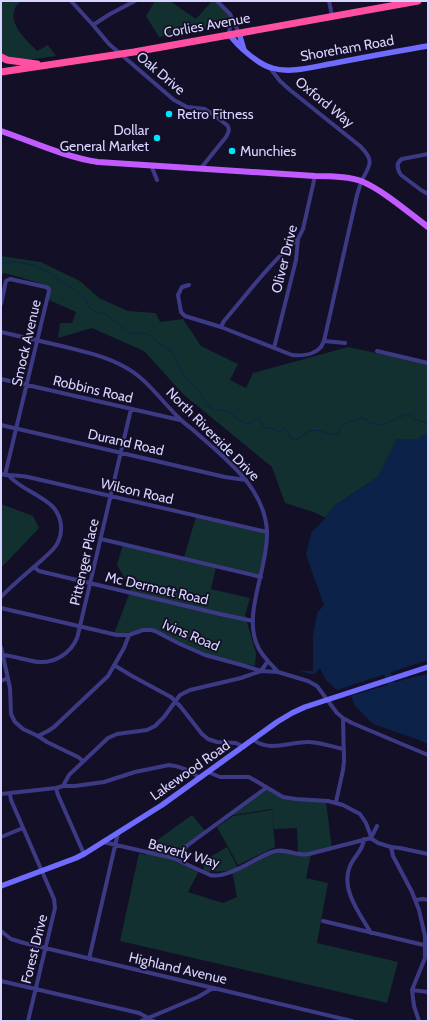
<svg xmlns="http://www.w3.org/2000/svg" width="429" height="1022" viewBox="0 0 429 1022" font-family="Cabin,sans-serif">
<rect width="100%" height="100%" fill="#130f26"/>
<path fill="#12302f" d="M1,1H21C19,3 16,6 15,8C8,25 27,40 37,51L48,45L56,56C39,58 17,64 1,54Z
M155,1H170L196,19L212,1H215L231,17L232,24L159,37L146,16Z
M1,256L41,262L80,281L99,298L128,311L156,313L160,322L183,319L201,346L238,364L230,380L246,388L253,373L348,347L428,364V437L424,435L418,439H397L378,477L334,506L326,518L316,513L285,503L272,467L183,394L144,351L92,328L58,338L60,323H72L76,312L49,300L46,285L5,273L1,275Z
M1,504L33,516L39,528L1,568Z
M196,517L268,533L267,552L261,577L216,567L211,589L250,598L245,615L256,653L255,666L197,652L156,630L114,634L131,589L117,565L123,544L184,557Z
M266,788L286,798L326,801L332,849L311,854L306,878L328,883L317,943L398,962L387,1003L120,941L139,853L146,855L149,846L192,815L206,832L174,861L199,871L188,892L223,903L237,897L232,871L203,872L205,860L227,847L238,868L276,851L298,854L297,828L274,829L272,809L228,816Z
M272,810L275,847L238,865L217,827L233,816Z"/>
<path fill="#0c2248" d="M424,434L428,437V660L337,690L326,680L320,668L315,674H310L300,671H313V636L317,613L324,605L306,555L311,533L326,518L334,506L378,477L397,439H418Z
M428,674V744L419,740L373,724L355,706L351,696L406,679Z"/>
<g fill="none" stroke-linecap="round" stroke-linejoin="round">
<path stroke="#0c2248" stroke-width="1" d="M1,263L14,262L22,263L33,265L44,270L79,293L85,299L88,306L93,310L99,313L106,314L129,333H144L149,335L160,344L169,349L173,354L182,372L188,381L193,384L202,395L204,400L209,407L212,409L221,410L231,413L240,421L244,423H251L255,418L259,419L264,427L267,429L272,428C277,432 279,434 284,429H286L288,432L290,438L295,440C300,438 303,434 308,432C318,427 327,435 337,435L342,425L348,422L361,418H364L369,422L374,424L383,425L407,414L410,415L414,419L428,423"/>
<path stroke="#0c2248" stroke-width="7" d="M385,665L391,684L395,691"/>
<path stroke="#3d3a85" stroke-width="4" d="M71,1L93,25L109,44L174,100L187,107L205,109L227,125C230,129 229,132 226,137L201,168
M217,1L230,14L239,33
M329,1L332,16
M93,25L110,14L135,1
M229,34L231,18
M428,154L402,159C396,163 397,169 401,175L421,190L428,194
M151,165L157,180
M189,285L182,287L178,295L181,312L185,316L221,327L292,355C301,356 314,355 321,347C322,345 323,343 324,341L357,195C359,190 360,184 362,180C371,164 374,160 360,146L290,90L280,81L270,68
M1,304L6,281L10,279L46,287L49,289V291L5,475
M221,327L224,321C248,293 270,263 298,239
M1,332C23,337 44,342 66,347C85,352 105,356 123,366C147,378 161,401 180,419C184,423 188,426 192,429C223,457 266,487 267,533C268,570 241,616 259,649C264,658 272,665 278,672
M324,341L345,343
M274,348L296,260L298,239L303,229L315,176
M377,351L428,363
M1,379L180,420
M1,425L225,477L246,480
M1,474C10,476 19,475 28,477L267,532
M101,539L261,577
M34,567L39,571L220,614L253,621
M1,597C14,583 30,571 44,558C49,553 55,549 58,542C64,530 61,515 52,506C39,494 21,489 9,476
M1,608L117,635H129L143,630H151L155,631L180,644L205,655L242,665L261,671L278,672L308,681L317,686L320,690L337,713L343,718L352,723L428,755
M1,647L10,688L11,714L15,722L23,729L38,736L47,742L78,757L83,761
M3,655C15,656 27,661 39,662C55,663 71,653 77,638C78,635 79,630 80,626L131,409
M114,665L132,676L171,697L180,706L202,734L208,739L217,742L236,743L244,747
M1,681L8,678
M38,736L48,731L54,727L108,676L124,648L129,635
M254,740C268,752 290,742 308,742C320,742 332,747 344,749
M208,772L220,777H249L283,797L296,799L328,801L343,805L360,814L366,823L372,839L378,843L391,847L400,848L428,854
M63,786H75L104,782L135,772L169,765C180,766 192,772 200,778
M56,788L58,795L84,854
M1,794L56,788L63,786L69,775L108,738L117,734L147,730L155,726L164,717L180,695L190,690L241,678L261,671L268,661
M10,794L11,800L54,899L55,908L28,1021
M336,802L343,770L344,761L343,718
M1,837L23,828
M364,839C363,851 354,856 350,866C340,889 360,914 371,933
M103,842L173,858L210,875C228,879 255,858 272,852C281,848 290,853 300,854C303,855 306,854 309,854L371,838L377,826
M391,847L393,856L412,892L419,910L425,936V958L412,990L414,1006L419,1021
M173,858L177,853L266,788
M415,900L423,899L428,900
M323,921L428,946
M1,931L11,939L24,943L352,1021
M89,959L118,833
M1,981L139,1013L154,1021
M412,990L428,992
M141,1021L198,997L213,988"/>
<path stroke="#6f6bff" stroke-width="5.5" d="M239,33L244,50
M229,34C238,46 257,64 272,68C291,74 316,66 335,63C366,57 397,51 428,46
M1,886L76,858L84,854L162,805L277,722L292,713L305,707L428,667"/>
<path stroke="#c25bff" stroke-width="6" d="M1,131C33,142 65,157 98,162L315,176C329,176 348,176 361,181C383,190 409,213 428,227"/>
<path stroke="#ff4fa3" stroke-width="7" d="M1,57L7,60L37,64
M1,72L134,52L418,1"/>
</g>
<g fill="#00e5ff" stroke="#130f26" stroke-width="1.5">
<circle cx="169" cy="114" r="4"/>
<circle cx="157" cy="138" r="4"/>
<circle cx="232" cy="151" r="4"/>
</g>
<g text-anchor="middle" dominant-baseline="central" stroke-width="3.5" stroke-linejoin="round" paint-order="stroke">
<g font-size="14" fill="#d9d4ff" stroke="#130f26">
<text transform="translate(207 25) rotate(-10)">Corlies Avenue</text>
<text transform="translate(347 48) rotate(-10)">Shoreham Road</text>
<text transform="translate(161 73) rotate(40)">Oak Drive</text>
<text transform="translate(325 102) rotate(39)">Oxford Way</text>
<text transform="translate(284 259) rotate(-76)">Oliver Drive</text>
<text transform="translate(26 343) rotate(-77)">Smock Avenue</text>
<text transform="translate(93 389) rotate(13)">Robbins Road</text>
<text transform="translate(213 434) rotate(45)">North Riverside Drive</text>
<text transform="translate(126 442) rotate(13)">Durand Road</text>
<text transform="translate(137 491) rotate(13)">Wilson Road</text>
<text transform="translate(84 562) rotate(-77)">Pittenger Place</text>
<text transform="translate(157 588) rotate(13)">Mc Dermott Road</text>
<text transform="translate(191 635) rotate(23)">Ivins Road</text>
<text transform="translate(190 770) rotate(-35)">Lakewood Road</text>
<text transform="translate(184 853) rotate(16)">Beverly Way</text>
<text transform="translate(34 949) rotate(-76)">Forest Drive</text>
<text transform="translate(178 968) rotate(13)">Highland Avenue</text>
</g>
<g font-size="14" fill="#d9d4ff" stroke="#130f26" text-anchor="start">
<text x="177" y="114">Retro Fitness</text>
<text x="149" y="130" text-anchor="end">Dollar<tspan x="149" dy="16">General Market</tspan></text>
<text x="240" y="151">Munchies</text>
</g>
</g>
<rect width="429" height="1022" fill="none" stroke="#d9d4ff" stroke-width="4"/>
</svg>
